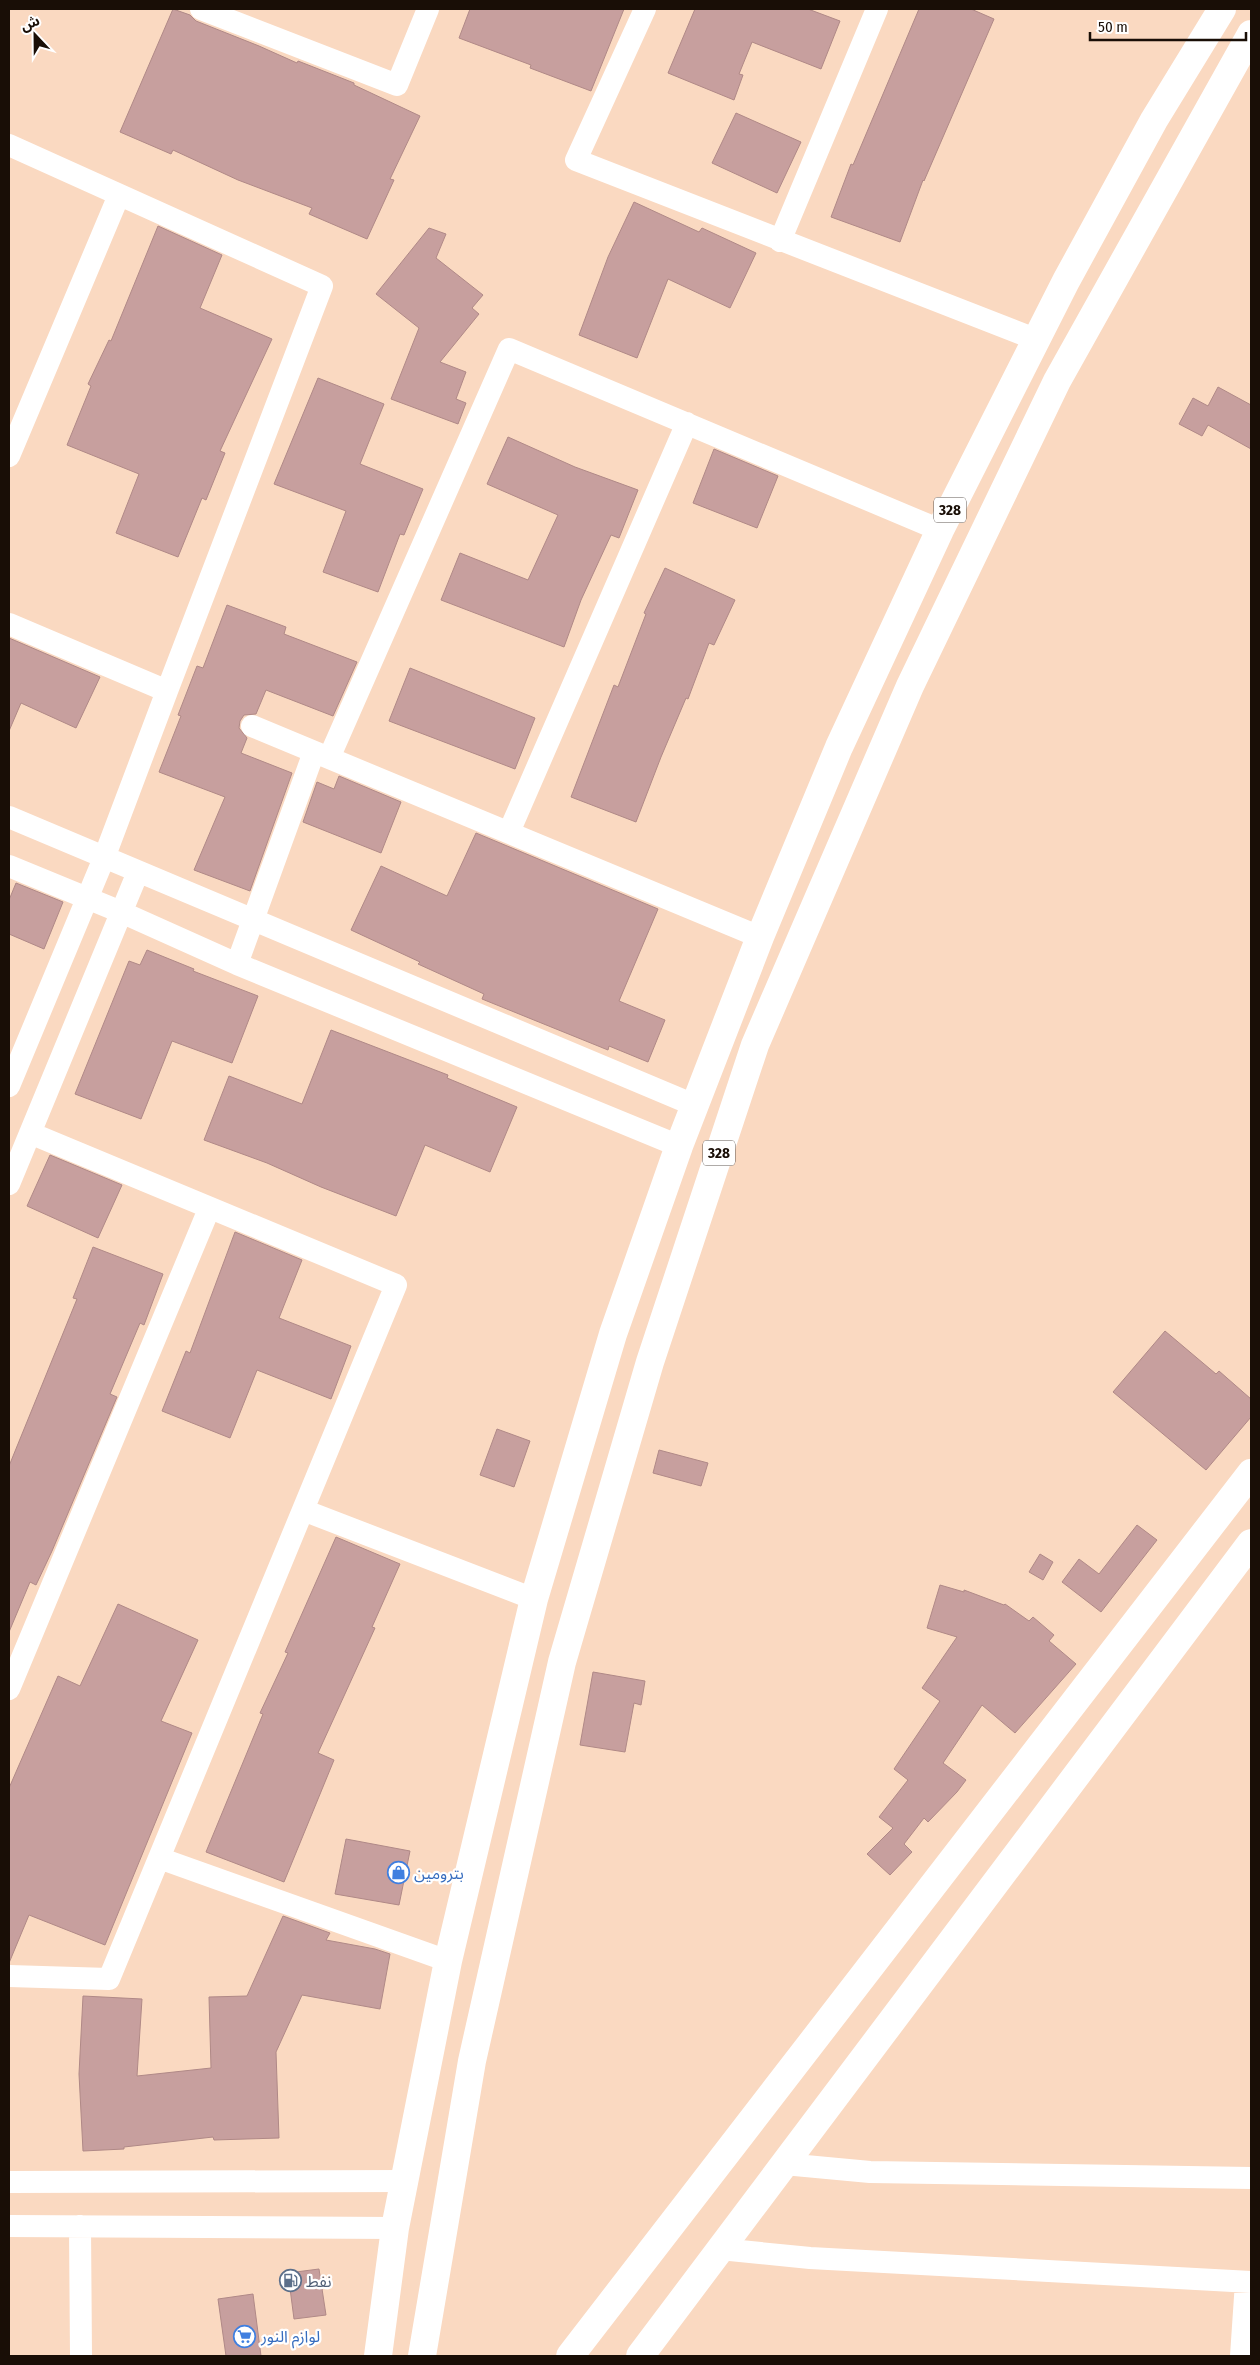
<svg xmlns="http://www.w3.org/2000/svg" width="1260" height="2365" viewBox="0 0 1260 2365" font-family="'Fira Sans Condensed','Noto Sans Arabic',sans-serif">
<rect width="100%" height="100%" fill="#fad9c1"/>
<path fill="#c79f9e" stroke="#b08987" d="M173,9L190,15L196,21L259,46L297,63L298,61L354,83V85L420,116L390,179L394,180L367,239L309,214L312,208L238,180L173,150L171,154L120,132Z
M470,9H624L591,91L530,68L531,65L459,38Z
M695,9H808L840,21L821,69L752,42L739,74L743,75L734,100L668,73Z
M919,9H971L994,19L924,181L923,180L900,242L831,217L851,164L853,165Z
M736,113L801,142L777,193L712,163Z
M634,202L699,232L702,228L756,253L730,308L668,279L637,358L579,335L608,257Z
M158,226L222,255L200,308L272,339L220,451L225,453L206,500L202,498L178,557L116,533L139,474L67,445L91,386L88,384L109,340L111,341Z
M429,228L446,234L436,258L483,295L472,308L479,314L440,362L466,372L456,399L466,403L458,424L391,399L419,328L376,294Z
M318,378L384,404L360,464L423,489L404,535L400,534L378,592L323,572L346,511L274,484Z
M1218,387L1251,405V449L1208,425L1202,436L1179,424L1193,398L1208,406Z
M508,437L575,467L638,490L619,538L611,535L581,600L564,647L441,600L460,553L528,580L558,515L487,484Z
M714,449L778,476L757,528L693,503Z
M665,568L735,600L714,645L709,643L688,699L686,698L661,757L636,822L571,797L614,685L618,687L646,614L644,613Z
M227,605L286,627L284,634L357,662L333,716L266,690L256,714L244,715L240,721L239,728L247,738L241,753L292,773L250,891L194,870L225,797L159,772L181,716L178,715L197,666L203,668Z
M9,638L100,677L76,728L21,703L9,731Z
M410,668L535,718L515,769L389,721Z
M339,776L401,802L381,853L303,822L317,782L334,789Z
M476,833L658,909L619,1001L665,1020L648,1062L609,1046L608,1050L482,999L484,994L418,964L420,962L351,930L381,866L447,896Z
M16,883L63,902L44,949L9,934V900Z
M147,950L194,969L193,971L258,996L232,1063L172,1041L141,1119L75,1094L129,961L140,965Z
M331,1030L448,1075L447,1078L517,1107L490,1172L425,1145L396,1216L321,1187L267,1163L204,1140L229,1076L302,1104Z
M50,1155L122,1185L98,1238L27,1206Z
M235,1232L302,1260L279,1318L351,1346L331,1399L257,1370L230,1438L162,1411L186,1351L190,1353Z
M93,1247L163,1274L144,1325L140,1323L110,1394L117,1397L52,1551L36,1585L30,1582L9,1632V1466L77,1299L73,1298Z
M1165,1331L1216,1374L1219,1371L1251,1399V1417L1206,1470L1113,1392Z
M497,1429L530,1441L514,1487L480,1475Z
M659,1450L708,1463L701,1486L653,1473Z
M1137,1525L1157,1540L1101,1612L1062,1582L1079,1559L1099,1574Z
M336,1537L400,1564L372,1627L375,1628L318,1753L334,1760L284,1882L206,1852L263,1714L260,1713L288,1653L285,1652Z
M1040,1554L1053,1562L1043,1580L1029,1572Z
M940,1585L964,1592V1590L1004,1605L1005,1604L1029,1621L1033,1617L1054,1635L1049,1641L1076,1664L1015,1733L982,1705L943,1763L966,1780L957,1792L928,1822L924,1818L904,1844L912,1852L890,1875L867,1854L893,1828L879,1817L908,1780L894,1769L940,1701L922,1688L957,1637L927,1628Z
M118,1604L198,1640L161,1721L192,1733L105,1945L29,1915L9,1963V1788L58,1676L80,1686Z
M593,1672L645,1681L641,1705L634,1703L625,1752L580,1745Z
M346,1839L410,1851L399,1905L335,1894Z
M283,1916L330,1933L326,1940L375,1949L390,1954L380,2009L302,1995L276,2052L279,2138L214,2140L213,2137L124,2147V2149L83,2151L79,2074L83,1996L142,1999L137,2076L211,2068L209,1997L247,1996Z
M319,2269L326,2315L294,2319L288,2273Z
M253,2294L261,2356H226L218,2299Z"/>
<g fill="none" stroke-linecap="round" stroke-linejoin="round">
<path stroke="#fff" stroke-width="22" d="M201,9L397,85L428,9
M645,9L576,160L1035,339
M9,145L322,286L167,691L9,624
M780,241L877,9
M9,456L119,195
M252,726L760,937
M329,758L509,349L940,530
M9,817L694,1105
M509,832L687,423
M9,866L121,912L237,964L679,1146
M237,964L314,752
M9,1086L104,858L167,691
M9,1184L138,872
M303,1510L534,1599
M9,1689L209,1209
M159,1858L448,1961
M9,1976L109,1979L396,1285L30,1133
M784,2164L870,2172L1251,2178
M9,2182L404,2181
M9,2226L395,2228
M80,2226L81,2356
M720,2249L810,2258L1251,2282
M1241,2356L1246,2282"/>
<path stroke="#fff" stroke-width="28" d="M570,2356L1251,1473
M640,2356L1251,1543"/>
<path stroke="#fff" stroke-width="28" d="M378,2356L395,2228L448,1961L534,1599L613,1334L679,1146L760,937L839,747L940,530L1066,281L1154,120L1222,9
M422,2356L472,2061L562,1662L650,1362L755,1045L910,686L1057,381L1251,34"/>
</g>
<defs>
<symbol id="shop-ring" viewBox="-11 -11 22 22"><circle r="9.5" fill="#fff" stroke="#3f7fe0" stroke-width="1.5"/><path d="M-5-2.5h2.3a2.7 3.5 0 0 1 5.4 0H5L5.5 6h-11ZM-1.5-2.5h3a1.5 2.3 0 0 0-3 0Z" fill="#3f7fe0"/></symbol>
<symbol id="fuel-ring" viewBox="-11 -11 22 22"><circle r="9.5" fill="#fff" stroke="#5c6f8a" stroke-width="1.5"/><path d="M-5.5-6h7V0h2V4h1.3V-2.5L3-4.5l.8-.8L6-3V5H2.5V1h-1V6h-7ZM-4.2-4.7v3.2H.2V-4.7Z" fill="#5c6f8a"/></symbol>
<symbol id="supermarket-ring" viewBox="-11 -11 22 22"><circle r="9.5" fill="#fff" stroke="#3f7fe0" stroke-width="1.5"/><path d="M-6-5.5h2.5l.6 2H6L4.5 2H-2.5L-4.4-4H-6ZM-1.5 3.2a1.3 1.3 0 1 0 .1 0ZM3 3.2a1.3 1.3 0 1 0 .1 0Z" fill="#3f7fe0"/></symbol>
</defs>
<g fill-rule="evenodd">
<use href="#shop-ring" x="386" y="1860" width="25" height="25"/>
<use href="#fuel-ring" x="278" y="2268" width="25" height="25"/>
<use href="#supermarket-ring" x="232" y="2324" width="25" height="25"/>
</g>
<g text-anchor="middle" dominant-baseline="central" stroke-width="4.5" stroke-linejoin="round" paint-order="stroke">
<g fill="#fff" stroke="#5e5651" stroke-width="1">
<rect x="934" y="497.5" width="32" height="25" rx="4"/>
<rect x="703" y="1140.5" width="32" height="25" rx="4"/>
</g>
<g font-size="15" font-weight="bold" fill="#190e06">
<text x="950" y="510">328</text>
<text x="719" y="1153">328</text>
</g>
<g font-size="16" fill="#366cbe" stroke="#fff" text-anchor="start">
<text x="414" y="1873">بترومين</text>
<text x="261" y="2336">لوازم النور</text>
</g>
<g font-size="16" fill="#4e5e75" stroke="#fff" text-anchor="start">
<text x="306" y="2281">نفط</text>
</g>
</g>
<rect width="1260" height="2365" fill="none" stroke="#190e06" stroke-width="20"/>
<g transform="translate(35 35) rotate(338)" stroke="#ffffff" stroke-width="4" paint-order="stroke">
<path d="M0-4L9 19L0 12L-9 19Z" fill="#190e06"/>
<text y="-8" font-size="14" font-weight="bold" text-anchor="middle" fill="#190e06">ش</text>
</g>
<path d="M1090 32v8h156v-8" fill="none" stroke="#190e06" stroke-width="2.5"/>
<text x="1098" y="32" font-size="15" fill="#190e06" stroke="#ffffff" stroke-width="4" paint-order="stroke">50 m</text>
</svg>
